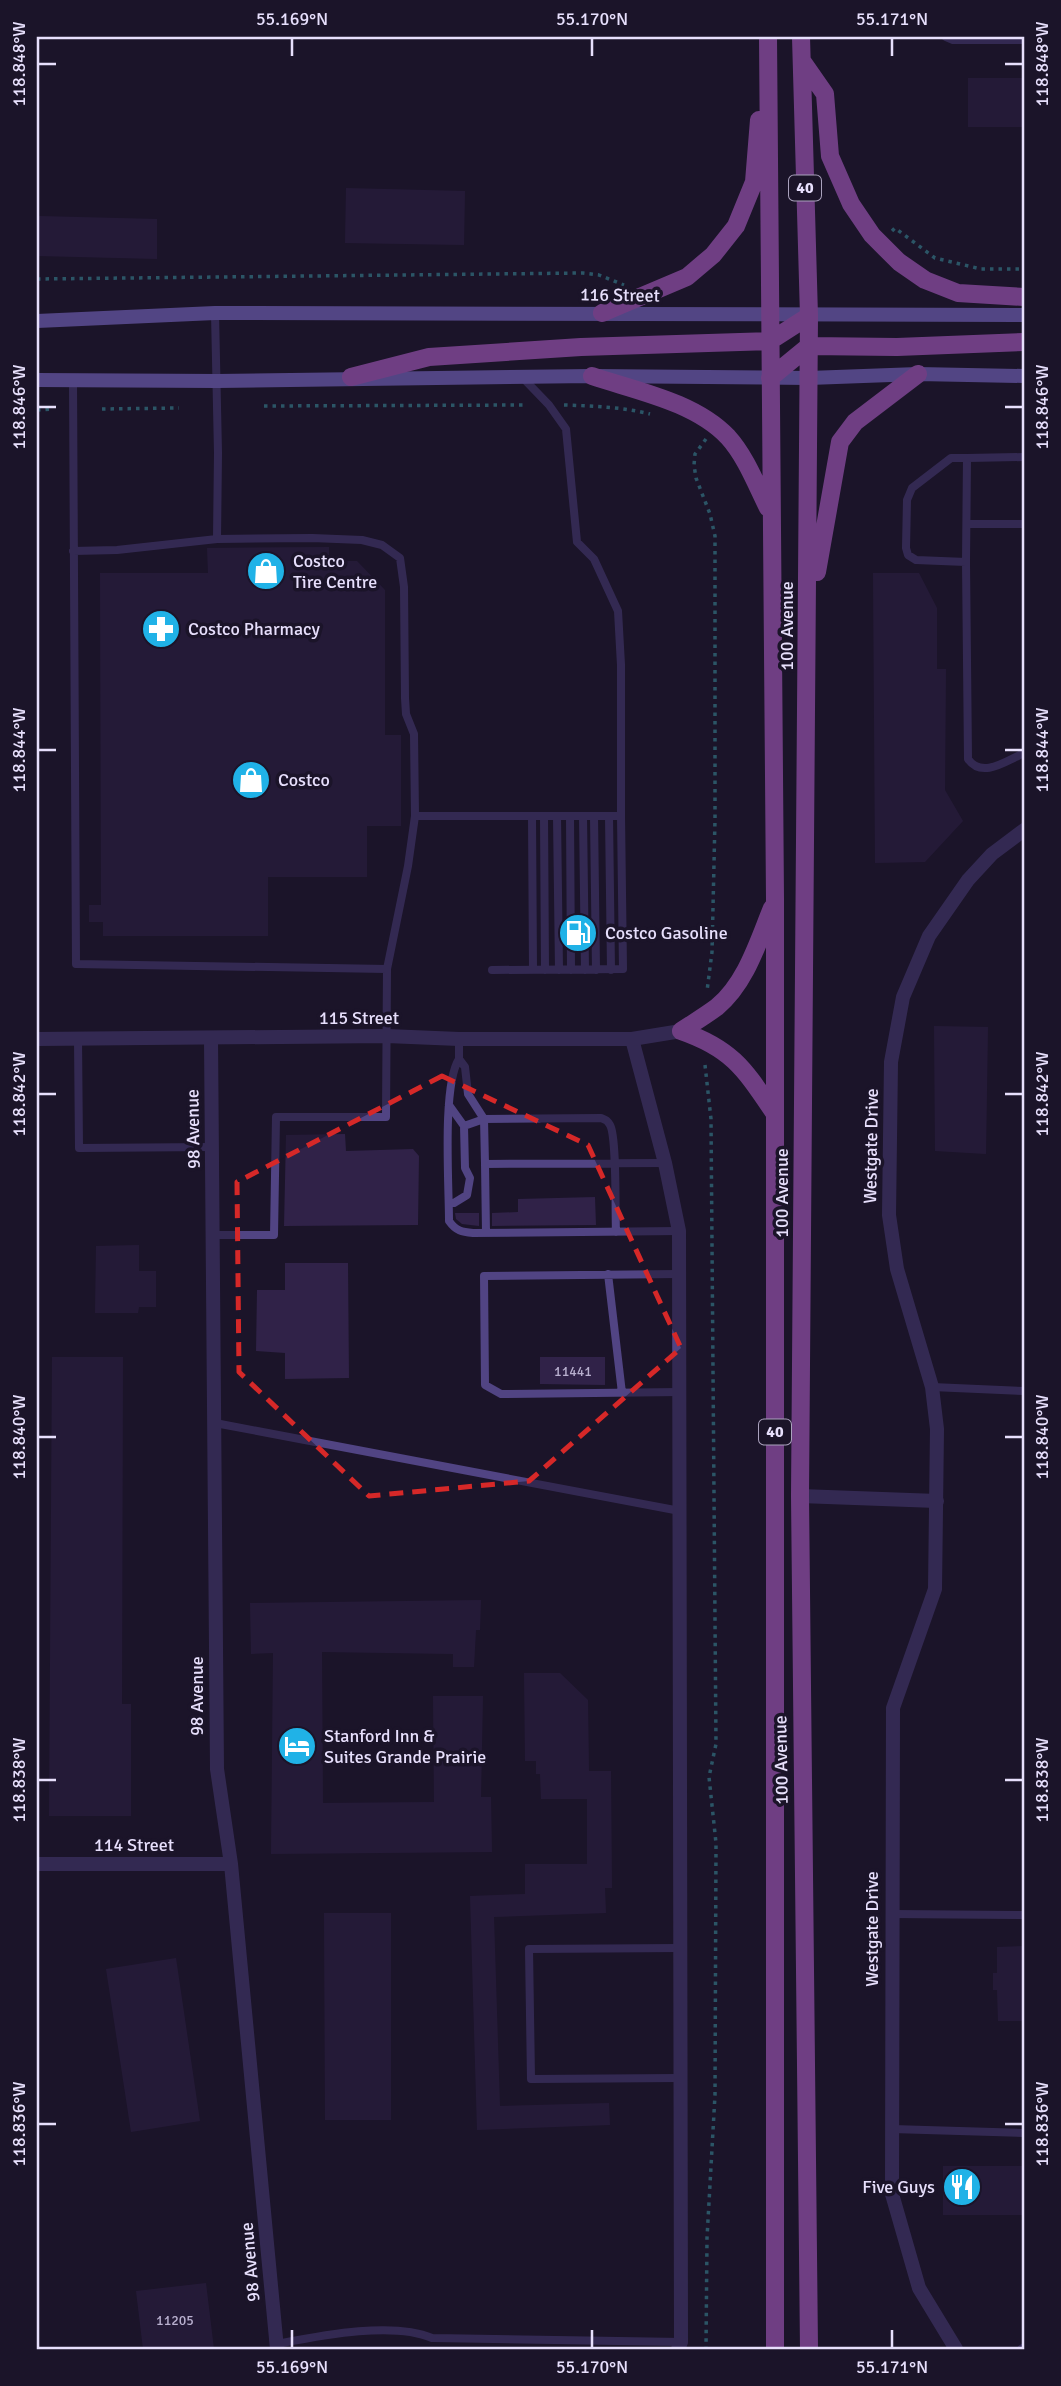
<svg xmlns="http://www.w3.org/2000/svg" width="1061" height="2386" viewBox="0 0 1061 2386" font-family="Signika,sans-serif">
<rect width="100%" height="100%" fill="#1b1429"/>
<path fill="#302248" d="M968,78H1024V127H968Z
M346,188L465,191L464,245L345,243Z
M39,216L157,219V259L38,256Z
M329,547V561H357L385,590V735H401V826H367V877H268V936H103V922H89V905H101L100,573H208L207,548Z
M873,573H919L937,608V669H946L945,790L963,821L925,862L875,863Z
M934,1026L988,1027L986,1154L935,1151Z
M345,1134L346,1151L413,1149L419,1156L418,1225L284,1226L286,1135Z
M595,1197L596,1225L492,1226V1213L518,1212V1199Z
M455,1213H479V1226L462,1224L456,1219Z
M139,1245V1271H156V1307H139L138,1313H95L96,1246Z
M285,1263H348L349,1378L285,1379V1353L256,1351L257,1290H285Z
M52,1357H123L122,1704H131V1816H49Z
M540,1357H605V1385L540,1384Z
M481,1600L480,1630H476L474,1667H453V1654L322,1652L323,1803L434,1802L433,1696H483L481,1797H491L492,1852L271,1854L273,1653L251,1654L250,1603Z
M524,1673H560L588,1700L589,1771H611L612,1888H605L606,1913L494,1917L500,2106L609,2103L610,2125L477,2130L470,1896L525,1894V1864H587V1799H541L540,1774H536V1761H525Z
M324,1913H391V2120H325Z
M1024,1946V2021H998L997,1990H993V1973H997V1947Z
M176,1958L200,2121L131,2132L106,1969Z
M943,2166H1024V2215H943Z
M206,2283L214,2349H143L136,2291Z"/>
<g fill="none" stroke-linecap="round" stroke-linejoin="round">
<path stroke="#3fa4b0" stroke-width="3.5" stroke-dasharray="3.5 5" stroke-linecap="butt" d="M892,231L895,228L935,258L981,269H1024
M37,279L583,273L599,275L624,285
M564,405C594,406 622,407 650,414
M264,406L524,405
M102,409L179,408
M37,410L52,409
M706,439L695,454L694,465L696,478L710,514L715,536V819L712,952L707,991
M705,1065L711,1119L716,1744L709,1777L716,1843L715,2095L707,2238L706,2349"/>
<path stroke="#514483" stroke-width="8" d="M946,37L953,40H1024
M215,313L218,453L217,539
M73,380L76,964L387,969L386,1117H276L274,1235H213
M951,458H967L966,562L916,560L908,555L906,548L907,500L912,488Z
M967,458L1024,457
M967,524H1024
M73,551L117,550L217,539L312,538L362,540L382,545L400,558L404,587L405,698L406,714L414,734L415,816L408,866L387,969
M966,562L968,759C982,779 1006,761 1024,753
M415,816H621V665L618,611L594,559L577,542L566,429L549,405L522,377
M532,816L533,970
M544,816L545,970
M557,816L559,970
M570,816L571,970
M583,816L585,970
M594,816L596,970
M609,816L611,970
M492,970L623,969L621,816
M78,1039L79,1148L212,1147
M459,1039V1059L465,1067L468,1094L484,1119L464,1126
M459,1059C442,1085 449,1185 449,1221C456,1231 462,1232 473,1233L679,1231
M449,1105L464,1126L465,1168L470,1178L467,1195L454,1203H449
M485,1164L486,1233
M616,1232C615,1213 617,1137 610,1125C607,1120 606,1120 601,1118L484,1119L485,1164L665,1163
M608,1274L622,1393
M679,1274L484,1276L485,1385L501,1394L680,1392
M932,1387L1024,1391
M215,1423L680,1511
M891,1914L1024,1915
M680,1948L529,1949L531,2079L680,2078
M892,2129L1024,2133
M277,2344C319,2336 392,2321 432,2338L681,2342
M1021,2349L1024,2347"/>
<path stroke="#514483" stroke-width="14" d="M211,1039L217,1769L231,1864L277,2349
M632,1039L665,1163L679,1231L681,2342L678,2349
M37,1864H231"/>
<path stroke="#514483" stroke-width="14" d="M37,1039L387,1036L459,1039H632L681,1031
M800,1496L937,1501
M956,2349L919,2288L892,2194L893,1708L935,1589L937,1429L932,1387L897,1269L889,1215L891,1062L903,997L929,936L968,880L992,854L1024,830"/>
<path stroke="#9681f1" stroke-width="14" d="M37,321L215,313L1024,315
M37,380L217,381L592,376L809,378L918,374L1024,376"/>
<path stroke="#d672f0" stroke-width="18" d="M768,37L775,899V2349
M801,37L809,316L800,1496L809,2349
M802,61L825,94L830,156L851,204L872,235L899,262L925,280L958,293L1024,297
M602,313L687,277L713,255L736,226L754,182L759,120
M592,376C637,391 695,402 728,437C746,457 756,484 768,508
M351,377L429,357L581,347L770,341L809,316
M770,378L809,346L897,347L1024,342
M817,572L840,442L855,422L918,374
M681,1031C693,1023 705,1016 717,1007C746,983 758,942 772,908
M681,1031C733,1049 745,1070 775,1114"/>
</g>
<path d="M0 0H1061V2386H0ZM442,1076L588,1145L681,1348L529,1481L369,1496L239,1372L237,1182Z" fill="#1b1429" fill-opacity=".55" fill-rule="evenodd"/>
<path fill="none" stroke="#d62828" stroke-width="5" stroke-dasharray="14 9" stroke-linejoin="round" d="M442,1076L588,1145L681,1348L529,1481L369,1496L239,1372L237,1182Z"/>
<path fill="none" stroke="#e7dffc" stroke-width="2.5" d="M292,38V56M592,38V56M892,38V56M38,64H56M1005,64H1023M38,407H56M1005,407H1023M38,750H56M1005,750H1023M38,1094H56M1005,1094H1023M38,1437H56M1005,1437H1023M38,1780H56M1005,1780H1023M38,2124H56M1005,2124H1023M292,2330V2348M592,2330V2348M892,2330V2348"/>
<defs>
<symbol id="shop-disc" viewBox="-11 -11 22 22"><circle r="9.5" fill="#20b2e7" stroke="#1b1429"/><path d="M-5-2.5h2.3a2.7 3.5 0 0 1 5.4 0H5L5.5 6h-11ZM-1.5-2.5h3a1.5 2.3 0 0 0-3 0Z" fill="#fff"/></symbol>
<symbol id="pharmacy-disc" viewBox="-11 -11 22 22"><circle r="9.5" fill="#20b2e7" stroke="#1b1429"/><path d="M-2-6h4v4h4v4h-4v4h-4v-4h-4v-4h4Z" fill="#fff"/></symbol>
<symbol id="fuel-disc" viewBox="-11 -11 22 22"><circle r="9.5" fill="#20b2e7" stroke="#1b1429"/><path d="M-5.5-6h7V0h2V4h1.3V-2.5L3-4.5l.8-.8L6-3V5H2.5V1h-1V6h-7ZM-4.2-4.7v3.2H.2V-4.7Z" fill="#fff"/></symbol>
<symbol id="hotel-disc" viewBox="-11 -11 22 22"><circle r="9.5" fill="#20b2e7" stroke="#1b1429"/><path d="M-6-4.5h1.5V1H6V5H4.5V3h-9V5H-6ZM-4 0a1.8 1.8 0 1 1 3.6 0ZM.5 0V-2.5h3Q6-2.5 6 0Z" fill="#fff"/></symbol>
<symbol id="restaurant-disc" viewBox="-11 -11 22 22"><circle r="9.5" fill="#20b2e7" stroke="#1b1429"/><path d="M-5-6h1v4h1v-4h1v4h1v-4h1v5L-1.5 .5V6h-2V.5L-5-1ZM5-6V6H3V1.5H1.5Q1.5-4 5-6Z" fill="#fff"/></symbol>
</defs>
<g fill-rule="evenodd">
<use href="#shop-disc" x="244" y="549" width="44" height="44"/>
<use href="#pharmacy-disc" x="139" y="607" width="44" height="44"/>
<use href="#shop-disc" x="229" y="758" width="44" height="44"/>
<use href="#fuel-disc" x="556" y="911" width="44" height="44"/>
<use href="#hotel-disc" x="275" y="1724" width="44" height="44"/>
<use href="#restaurant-disc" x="940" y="2165" width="44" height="44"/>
</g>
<g text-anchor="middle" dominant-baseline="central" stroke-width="7" stroke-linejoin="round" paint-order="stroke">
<g font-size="14" fill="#b9b0cf">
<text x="573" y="1371">11441</text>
<text x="175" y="2320">11205</text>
</g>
<g fill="#1b1429" stroke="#aaa2bd" stroke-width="2">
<rect x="789" y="175.5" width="32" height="25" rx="5"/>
<rect x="759" y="1419.5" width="32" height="25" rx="5"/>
</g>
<g font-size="16" font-weight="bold" fill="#e7dffc">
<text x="805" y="188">40</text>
<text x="775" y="1432">40</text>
</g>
<g font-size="18" fill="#e7dffc" stroke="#1b1429">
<text transform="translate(620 295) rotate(1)">116 Street</text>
<text transform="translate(787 626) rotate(-90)">100 Avenue</text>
<text x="359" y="1018">115 Street</text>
<text transform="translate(193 1129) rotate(-91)">98 Avenue</text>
<text transform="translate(871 1146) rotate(-89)">Westgate Drive</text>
<text transform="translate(782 1193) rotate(-90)">100 Avenue</text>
<text transform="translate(197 1696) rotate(-90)">98 Avenue</text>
<text transform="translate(781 1760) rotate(-91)">100 Avenue</text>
<text x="134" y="1845">114 Street</text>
<text transform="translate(872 1929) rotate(-90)">Westgate Drive</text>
<text transform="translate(250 2262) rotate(-95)">98 Avenue</text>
</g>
<g font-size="18" fill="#e7dffc" stroke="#1b1429" text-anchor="start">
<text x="293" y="561">Costco<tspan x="293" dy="21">Tire Centre</tspan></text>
<text x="188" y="629">Costco Pharmacy</text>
<text x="278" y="780">Costco</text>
<text x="605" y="933">Costco Gasoline</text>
<text x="324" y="1736">Stanford Inn &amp;<tspan x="324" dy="21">Suites Grande Prairie</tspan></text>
<text x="935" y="2187" text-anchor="end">Five Guys</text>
</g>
</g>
<rect width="1061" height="2386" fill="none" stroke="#1b1429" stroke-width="77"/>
<rect x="38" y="38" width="985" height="2310" fill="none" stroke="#e7dffc" stroke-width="2.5"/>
<g font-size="18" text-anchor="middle" fill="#e7dffc">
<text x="292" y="25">55.169°N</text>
<text x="592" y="25">55.170°N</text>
<text x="892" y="25">55.171°N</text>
<text transform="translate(19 64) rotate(-90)" y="6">118.848°W</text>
<text transform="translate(1042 64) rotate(-90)" y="6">118.848°W</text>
<text transform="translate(1042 407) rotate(-90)" y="6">118.846°W</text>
<text transform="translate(19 407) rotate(-90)" y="6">118.846°W</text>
<text transform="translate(19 750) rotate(-90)" y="6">118.844°W</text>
<text transform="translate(1042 750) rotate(-90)" y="6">118.844°W</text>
<text transform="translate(1042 1094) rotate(-90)" y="6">118.842°W</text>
<text transform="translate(19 1094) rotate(-90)" y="6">118.842°W</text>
<text transform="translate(19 1437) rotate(-90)" y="6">118.840°W</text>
<text transform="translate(1042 1437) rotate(-90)" y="6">118.840°W</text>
<text transform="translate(19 1780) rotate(-90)" y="6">118.838°W</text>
<text transform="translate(1042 1780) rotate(-90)" y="6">118.838°W</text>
<text transform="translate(19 2124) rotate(-90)" y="6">118.836°W</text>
<text transform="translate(1042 2124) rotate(-90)" y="6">118.836°W</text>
<text x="292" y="2373">55.169°N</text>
<text x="592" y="2373">55.170°N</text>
<text x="892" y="2373">55.171°N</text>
</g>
</svg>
